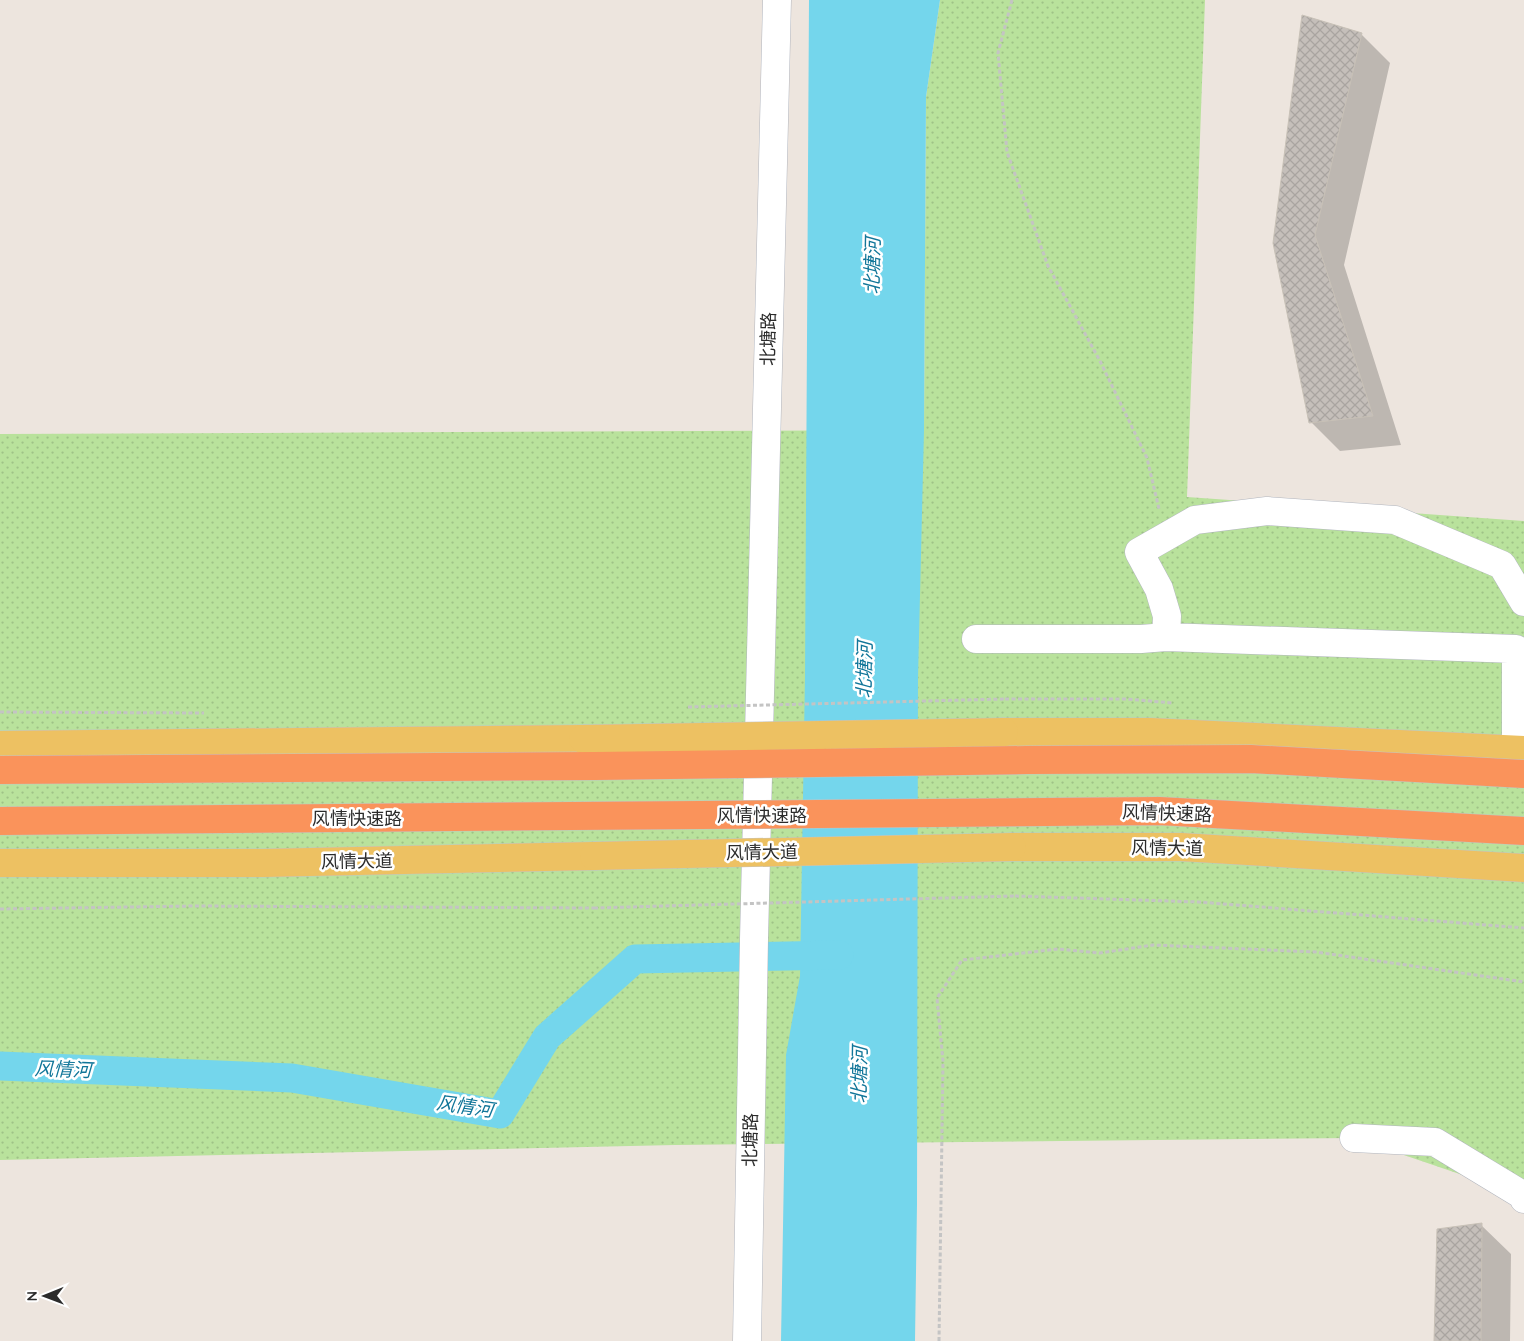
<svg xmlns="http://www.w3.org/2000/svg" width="1524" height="1341" viewBox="0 0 1524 1341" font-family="Quicksand,'Noto Sans SC',sans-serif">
<defs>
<pattern id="grass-dots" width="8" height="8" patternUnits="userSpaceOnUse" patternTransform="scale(1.25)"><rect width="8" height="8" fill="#b9e29c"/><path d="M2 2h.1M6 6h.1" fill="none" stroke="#9fc287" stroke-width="1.8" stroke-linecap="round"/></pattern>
<pattern id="building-cross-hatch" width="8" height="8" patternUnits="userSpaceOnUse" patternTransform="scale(1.25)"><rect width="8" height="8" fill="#c5bfba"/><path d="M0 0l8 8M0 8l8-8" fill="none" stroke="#a9a4a0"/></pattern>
</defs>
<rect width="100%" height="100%" fill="#ede5de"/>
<path fill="url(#grass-dots)" d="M940,0H1205L1187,497L1524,521V1196L1354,1138L675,1145L0,1160V434L924,430L926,97Z"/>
<path fill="#74d6ec" d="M809,0H940L926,97L924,430L918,678L917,1204L915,1341H781L786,1055L800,976L805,677Z"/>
<path fill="#0003" d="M1361,34L1390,63L1344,265L1401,445L1340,451L1311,422L1275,243Z
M1481,1225L1511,1254L1510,1341H1435Z"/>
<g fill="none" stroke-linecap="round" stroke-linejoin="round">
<path stroke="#74d6ec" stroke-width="29" d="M0,1066L292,1078L500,1114L547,1037L635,959L839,955"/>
</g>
<path fill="url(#building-cross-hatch)" stroke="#c8c1b7" d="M1302,15L1362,33L1315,235L1373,416L1309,423L1273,243Z
M1482,1223L1481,1341H1434L1437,1229Z"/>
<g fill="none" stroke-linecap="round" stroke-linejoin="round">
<defs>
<path id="minor" d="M1166,637L1167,616L1159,589L1139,552L1195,520L1267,511L1395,520L1502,565L1524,602
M976,639H1141L1166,637L1516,649V750
M1354,1138L1435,1142L1524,1196V1199
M747,1341L754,939L777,0"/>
<path id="major" d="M1004,732H1150L1524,750
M0,745L583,739
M1012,847H1181L1524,868
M0,863H263L594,856"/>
</defs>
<use href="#minor" stroke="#b1b5be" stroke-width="29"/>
<use href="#major" stroke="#c4c4c4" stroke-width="29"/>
<path stroke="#c4c4c4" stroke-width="3" stroke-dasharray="4 2.5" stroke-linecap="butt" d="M1012,0L998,53L1007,152L1048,266L1100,361L1147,458L1159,509
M1005,699H1127L1172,703
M0,712L204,713
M1015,896L1199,902L1524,928
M0,909L195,906L594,908
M939,1341L943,1061L937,998L962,960L1058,949L1100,953L1153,945L1316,952L1524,982"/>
<use href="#minor" stroke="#fff" stroke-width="28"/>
<use href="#major" stroke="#edc162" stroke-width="28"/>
<defs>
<path id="major-bridge" d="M583,739L1004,732
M594,856L1012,847"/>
<path id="highway-bridge" d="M0,770L595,766L1027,760L1251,759L1524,774
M0,821L1159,811L1524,831"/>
</defs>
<use href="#major-bridge" stroke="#c4c4c4" stroke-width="29" stroke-linecap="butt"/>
<use href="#highway-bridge" stroke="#c4c4c4" stroke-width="29" stroke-linecap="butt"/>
<path stroke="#c4c4c4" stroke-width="3" stroke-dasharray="4 2.5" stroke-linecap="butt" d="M688,707L1005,699
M594,908L1015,896"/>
<use href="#major-bridge" stroke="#edc162" stroke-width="28"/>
<use href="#highway-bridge" stroke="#fa935b" stroke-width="28"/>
</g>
<g text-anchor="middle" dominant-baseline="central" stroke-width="5" stroke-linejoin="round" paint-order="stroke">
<g font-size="18" fill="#2b2b2b" stroke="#fff">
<text transform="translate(768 339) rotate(-89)">北塘路</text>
<text transform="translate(1167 813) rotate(2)">风情快速路</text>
<text x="762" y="815">风情快速路</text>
<text x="357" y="818">风情快速路</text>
<text transform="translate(1167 848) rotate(1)">风情大道</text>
<text transform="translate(762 852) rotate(-1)">风情大道</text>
<text transform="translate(357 861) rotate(-1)">风情大道</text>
<text transform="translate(750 1140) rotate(-89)">北塘路</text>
</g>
<g font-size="19" font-style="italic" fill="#117699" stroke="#fff">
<text transform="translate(872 266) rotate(-89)">北塘河</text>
<text transform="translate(864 670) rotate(-89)">北塘河</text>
<text transform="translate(63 1069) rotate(2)">风情河</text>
<text transform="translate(859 1075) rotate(-89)">北塘河</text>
<text transform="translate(465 1106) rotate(8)">风情河</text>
</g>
</g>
<g transform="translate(45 1296) rotate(269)" stroke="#ffffff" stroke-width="4" paint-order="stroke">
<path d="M0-4L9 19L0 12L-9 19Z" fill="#2b2b2b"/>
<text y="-8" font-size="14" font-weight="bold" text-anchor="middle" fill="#2b2b2b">N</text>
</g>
</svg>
